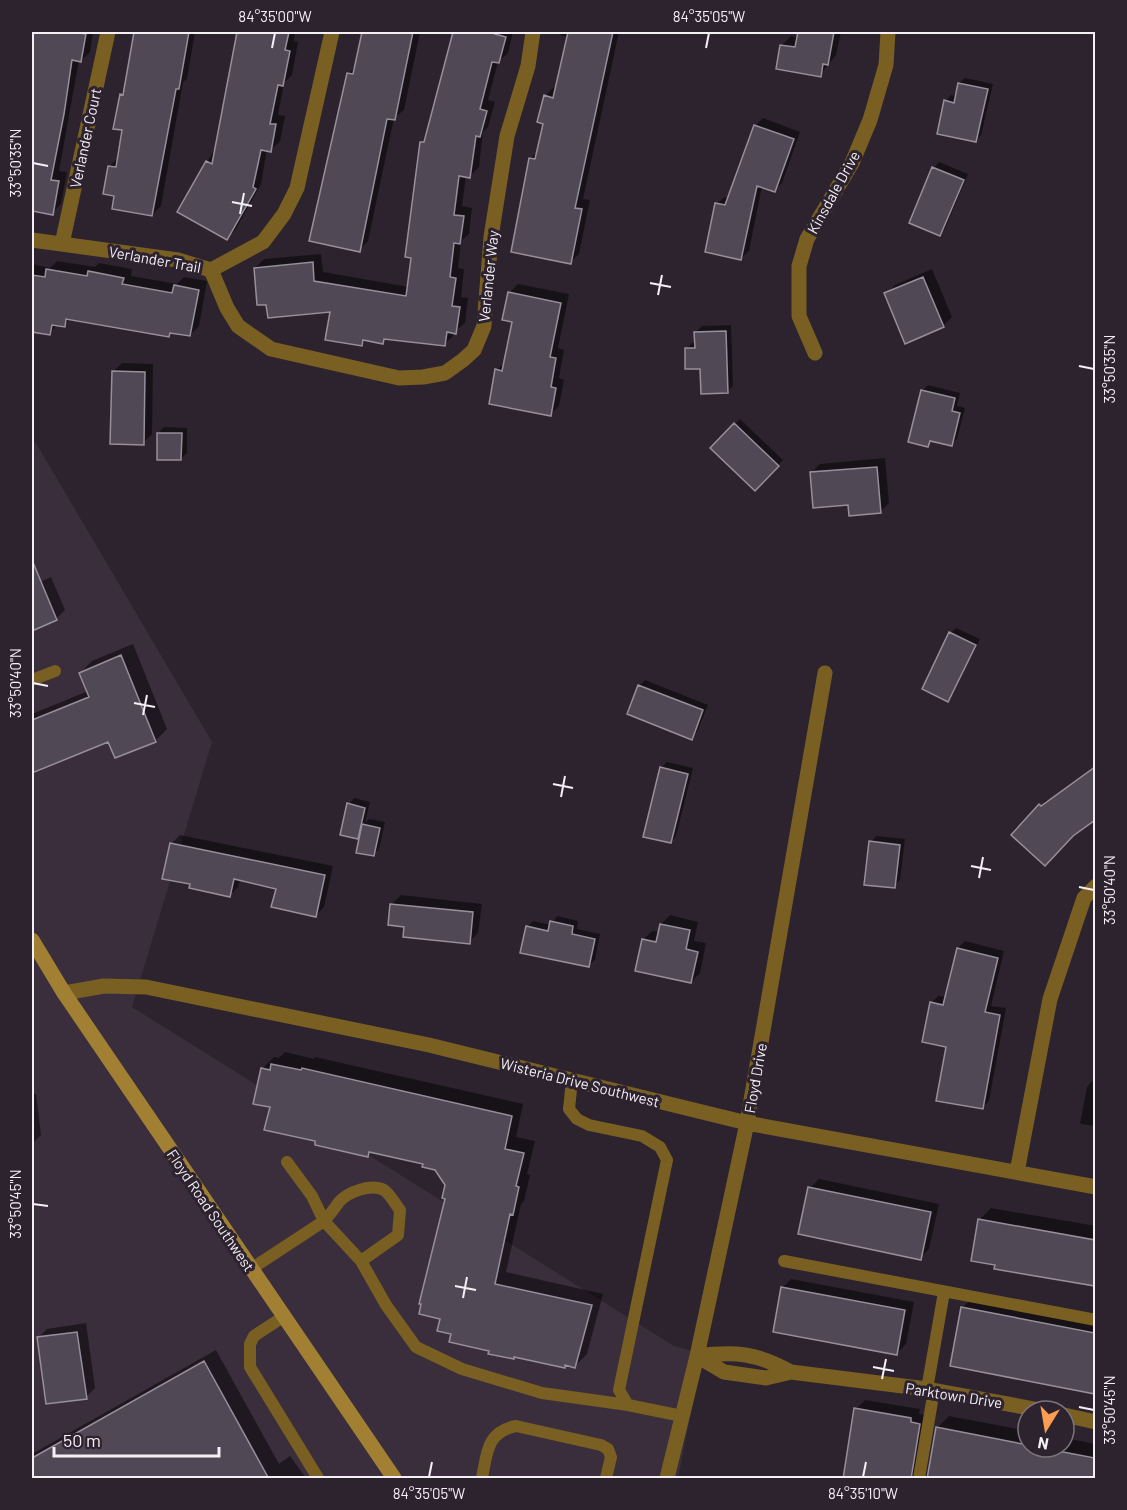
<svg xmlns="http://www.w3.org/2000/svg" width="1127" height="1510" viewBox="0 0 1127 1510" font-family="Barlow,sans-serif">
<rect width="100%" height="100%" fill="#2c232e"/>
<path fill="#3a2d3c" d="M32,442L36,443L212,742L132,1007L674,1346L703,1354L678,1478H32Z"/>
<path fill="#0007" d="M32,32H93L90,52L81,61L79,60L59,171L67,172L61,204L52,213L32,209Z
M137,32H195L187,79L183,82L161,206L152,215L116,194L109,167L119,157L124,129L121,95L125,90Z
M237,32H295L294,41L298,42L292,75L284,83L278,115L285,116L280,141L271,150L267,149L261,184L236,229L227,238L179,211L217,145Z
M364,32H420L404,110L394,118L368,241L359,250L348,74L357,65Z
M454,32H513L508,53L498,62L488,100L495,102L488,127L483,132L479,167L470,176H466L462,206L472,208L469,234L461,241L458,268L464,269L461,297L468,298L465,323L454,332L453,336L444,345L387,337L382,342L367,339L362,345L332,311L267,303L255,268L264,259L321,254L323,272L409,287L422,142L426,138Z
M561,32H619L583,199L590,200L579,254L570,263L513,251L531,158L538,151L544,122L545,96L554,87L556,88L568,37L560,35Z
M800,32H841L836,55L820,75L778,68L782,45L791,36L799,38Z
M965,78L993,84L981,135L975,141L946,101L951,95L956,96L959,83Z
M763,118L800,132L782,183L775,190L762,186L749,251L741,258L717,204L724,197L730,198L755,126Z
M939,162L968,174L945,229L939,234L934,168Z
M57,261L95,267L99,263L132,269L131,276L177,284L184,277L207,281L199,326L190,335L173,332L169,336L71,318L64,325L59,324L49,333L32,330V264L50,268Z
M932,269L952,317L943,326L886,294L895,285Z
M518,284L569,294L558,348L564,350L559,378L564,380L559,406L550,415L497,370L505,362L513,321L509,293Z
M731,325L733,386L727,392L686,349L692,343H696V332L702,326Z
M122,363L153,364L152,434L143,443L113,372Z
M928,385L960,393L957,406L965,408L957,439L951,444L933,440L928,445L922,391Z
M740,419L783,460L755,489L712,448Z
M164,427L187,428V453L181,459L158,433Z
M885,458L889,503L880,512L811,473L820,464Z
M51,577L65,610L56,619L32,630V586Z
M956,628L980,639L953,694L948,700L951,633Z
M133,644L167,729L155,741L109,740L34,770L32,764V714L88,691L80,673L92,661Z
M645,680L708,705L697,732L691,738L639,686Z
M667,762L693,768L676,836L671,842L661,768Z
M1096,767V818L1073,834L1013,835L1046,800L1048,801Z
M354,798L370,802L365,823L369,819L385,822L379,849L373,855L361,833L357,837L349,804Z
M180,835L333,866L324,907L315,916L277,888L240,879L238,887L229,896L192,883L171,844Z
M876,836L905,839L900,880L894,886L871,842Z
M401,895L482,904L478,933L469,942L406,926L392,904Z
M670,915L698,922L694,941L706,943L700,973L691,982L643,940L652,931L659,932L661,924Z
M557,916L578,921L577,929L600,934L595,960L589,965L527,927L533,921L551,925Z
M965,941L1004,951L991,1006L1006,1008L989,1101L982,1108L948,1046L931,1003L938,996L946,997L958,948Z
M285,1052L314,1059L315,1057L523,1104L516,1137L535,1141L527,1174L530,1175L524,1201L521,1204L506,1272L603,1294L587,1354L575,1366L567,1364L564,1367L491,1350L453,1333L442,1317L447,1185L436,1168L425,1162L371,1151L367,1155L317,1140L271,1106L262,1069L274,1057L279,1058Z
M1092,1081L1096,1082V1126L1080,1124L1087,1087Z
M32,1094H36L41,1135L32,1144Z
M819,1179L939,1204L929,1249L920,1258L810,1188Z
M991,1208L1096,1226V1285L996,1268L979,1220Z
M791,1279L914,1302L906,1344L897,1353L782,1288Z
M975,1295L1096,1319V1392L951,1365L963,1307Z
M86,1323L95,1388L86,1397L38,1338L47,1329Z
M216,1350L279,1464L290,1456L306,1478H32V1454Z
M865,1400L920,1409L919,1414L928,1415L919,1478H844L856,1409Z
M949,1416L1028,1431V1447H1064V1438L1096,1444V1478H929L937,1428Z"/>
<path fill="#504955" stroke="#978f9c" stroke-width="1.5" d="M32,32H72L86,34L81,62L72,60L64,114L51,180L59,181L53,215L32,211Z
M134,32H189L179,89H176L152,216L112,209L114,196L103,194L108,166L116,167L122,130L113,129L120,94L123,95Z
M237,32H289L285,50L290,51L283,86L278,85L270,124H276L271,152L261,150L253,187L256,189L227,240L177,212L206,161L212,164Z
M362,32H413L395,120L387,119L360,252L309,241L347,73L353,74Z
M453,32H496L495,34L506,37L499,63L492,62L480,109L487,111L480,137L476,136L470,178L459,176L454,215L464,216L460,244L454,243L450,277L456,278L452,306L460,307L456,334L447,332L445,346L384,339L383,344L363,340L362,346L325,340L330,312L268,318L266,305H257L254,268L313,262L314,281L406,296L411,258L405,257L420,142H424Z
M568,32H613L575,208L582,209L571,264L511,252L529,158L535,159L543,124L537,122L544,95L553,98Z
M798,32H834L828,65L823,64L821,77L776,69L780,45L795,47Z
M958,83L988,89L976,142L937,134L944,100L954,103Z
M754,125L794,139L775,192L757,186L741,260L705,252L715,203L725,205Z
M932,167L964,180L940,236L909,223Z
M46,269L87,276L88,271L124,278L122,284L172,293L174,285L199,290L190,336L170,333L169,337L66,319L65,327L52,325L50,335L32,332V275L45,277Z
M923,277L944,327L905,344L884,293Z
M508,292L561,303L550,357L556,358L551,387L556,388L551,416L489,404L495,369L502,371L512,322L502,320Z
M726,331L728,393L701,394L700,369H685V348H695L694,332Z
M112,371L145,372L144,445L110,444Z
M921,390L955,398L952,411L960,413L952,446L930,441L928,447L908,442Z
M734,423L779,466L755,491L710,448Z
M157,433H182L181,460H157Z
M877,467L881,513L849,516L848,505L813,508L810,472Z
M32,560L57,620L32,631Z
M949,632L976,645L948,702L922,689Z
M121,655L156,742L115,758L108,742L32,773V720L89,697L79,673Z
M638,685L703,710L692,740L627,714Z
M660,767L688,774L671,843L643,837Z
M1095,767V820L1073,836L1045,866L1011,835L1039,804L1041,806Z
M347,803L365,808L358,839L340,835Z
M362,824L380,828L374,856L356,853Z
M869,841L900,845L895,888L864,885Z
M170,843L325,875L316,917L271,907L276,889L234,879L230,897L189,888L190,884L162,879Z
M390,904L473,912L470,944L403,937L404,927L388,925Z
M550,921L573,926L572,934L595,939L589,967L520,953L526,926L548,931Z
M660,924L690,930L686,949L698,952L691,983L635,971L642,939L656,942Z
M957,948L998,958L985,1012L1000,1015L983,1109L936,1101L946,1047L922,1042L930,1002L943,1005Z
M271,1064L301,1070L302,1068L512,1116L505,1149L524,1153L516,1186L519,1187L513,1215L510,1214L495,1284L592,1305L575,1368L565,1365V1368L514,1357V1359L488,1354L489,1351L449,1342L451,1334L437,1331L440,1319L419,1314L421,1304H419L445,1199L442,1198L445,1185L435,1170L422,1167L423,1164L369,1152L368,1157L315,1145V1141L264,1130L270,1107L253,1104L261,1068L270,1070Z
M808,1187L931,1212L921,1260L798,1234Z
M978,1219L1095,1240V1286L994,1269L995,1265L971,1261Z
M781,1287L905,1310L897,1355L773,1332Z
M961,1307L1095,1333V1394L950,1366Z
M77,1332L87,1399L46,1404L37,1337Z
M204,1361L269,1479H32V1458Z
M854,1408L911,1418V1422L920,1424L911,1479H843Z
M936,1427L1028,1445V1447H1037L1095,1458V1479H927Z"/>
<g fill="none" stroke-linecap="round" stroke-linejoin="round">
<path stroke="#795f22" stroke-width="12" d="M32,680L55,671
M572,1080L569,1109L577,1119L589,1125L642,1136L660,1147L667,1160L619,1390L628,1405L682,1416
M361,1261L386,1305L416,1347L462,1369L542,1393L628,1405
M784,1261L1096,1320
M251,1269L324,1221L361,1261L398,1235L400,1210C395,1204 390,1194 384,1190C371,1183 348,1192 339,1202C334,1209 330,1215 324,1221L312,1196L287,1162
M283,1317L254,1336L250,1344V1367L318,1478
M927,1389L944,1292
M482,1478C487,1454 486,1432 516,1426L601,1445L608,1449L611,1457L606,1478
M919,1478L934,1390"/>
<path stroke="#795f22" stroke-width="15" d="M32,240L178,260L211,270L263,242L284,214L297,188L332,32
M62,244L108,32
M211,270L227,308L238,326L271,349L399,378L423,377L445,373L463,360L474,350L484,326L491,237L507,136L528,66L533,32
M815,353L799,316V266L807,239L852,163L870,120L886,65L888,32
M64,993L104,986L146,987L429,1045L747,1123L1096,1187
M1017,1172L1050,999L1084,898L1096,886
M697,1356L724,1372L766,1378L791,1372L927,1389L1045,1411
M697,1356C736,1351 756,1353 791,1372
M1064,1415L1096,1422
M667,1478L697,1356L747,1123L825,673"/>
<path stroke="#a18033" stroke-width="15" d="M32,940L64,993L394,1478"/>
</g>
<path fill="none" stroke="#f5eff6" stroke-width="2" d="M272,48L275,33M706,48L709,33M33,163L48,166M232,202L252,206M240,214L244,193M650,283L671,287M658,295L662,275M1079,366L1094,369M33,683L48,686M134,703L155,707M143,715L147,695M553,784L573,788M561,797L565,776M971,866L991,870M979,878L983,857M1079,887L1094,890M33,1204L48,1206M455,1286L476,1290M463,1298L467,1277M873,1367L894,1371M882,1379L886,1359M1079,1407L1094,1410M429,1477L432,1462M863,1477L866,1462"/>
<g text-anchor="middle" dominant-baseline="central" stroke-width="6" stroke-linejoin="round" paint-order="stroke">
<g font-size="15" fill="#f5eff6" stroke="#2c232e">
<text transform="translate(85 138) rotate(-78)">Verlander Court</text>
<text transform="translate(833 192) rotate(-61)">Kinsdale Drive</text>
<text transform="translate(155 259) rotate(10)">Verlander Trail</text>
<text transform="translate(488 276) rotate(-84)">Verlander Way</text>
<text transform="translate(755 1078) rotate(-80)">Floyd Drive</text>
<text transform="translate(580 1082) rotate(14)">Wisteria Drive Southwest</text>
<text transform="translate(211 1210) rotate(56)">Floyd Road Southwest</text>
<text transform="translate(954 1395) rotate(9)">Parktown Drive</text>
</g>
</g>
<rect width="1127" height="1510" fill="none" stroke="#2c232e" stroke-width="66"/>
<g transform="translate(1046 1429) rotate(191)"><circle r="28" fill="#2c232e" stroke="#7c757e" stroke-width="1.5"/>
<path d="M0-4.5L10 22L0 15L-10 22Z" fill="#fc9d53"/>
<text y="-9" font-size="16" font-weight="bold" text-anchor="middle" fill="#f5eff6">N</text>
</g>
<path d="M54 1447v9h165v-9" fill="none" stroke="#f5eff6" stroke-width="3"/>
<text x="63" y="1447" font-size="18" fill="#f5eff6" stroke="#2c232e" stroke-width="4.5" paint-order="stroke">50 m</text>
<rect x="33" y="33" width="1061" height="1444" fill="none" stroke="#f5eff6" stroke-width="2"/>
<g font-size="15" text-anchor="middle" fill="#f5eff6">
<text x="275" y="22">84°35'00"W</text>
<text x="709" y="22">84°35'05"W</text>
<text transform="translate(16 163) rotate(-90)" y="5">33°50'35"N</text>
<text transform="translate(1110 369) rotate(-90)" y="5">33°50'35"N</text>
<text transform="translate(16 683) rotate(-90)" y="5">33°50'40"N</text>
<text transform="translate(1110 890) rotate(-90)" y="5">33°50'40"N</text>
<text transform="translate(16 1204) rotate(-90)" y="5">33°50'45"N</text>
<text transform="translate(1110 1410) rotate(-90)" y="5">33°50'45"N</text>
<text x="429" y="1499">84°35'05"W</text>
<text x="863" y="1499">84°35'10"W</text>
</g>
</svg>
